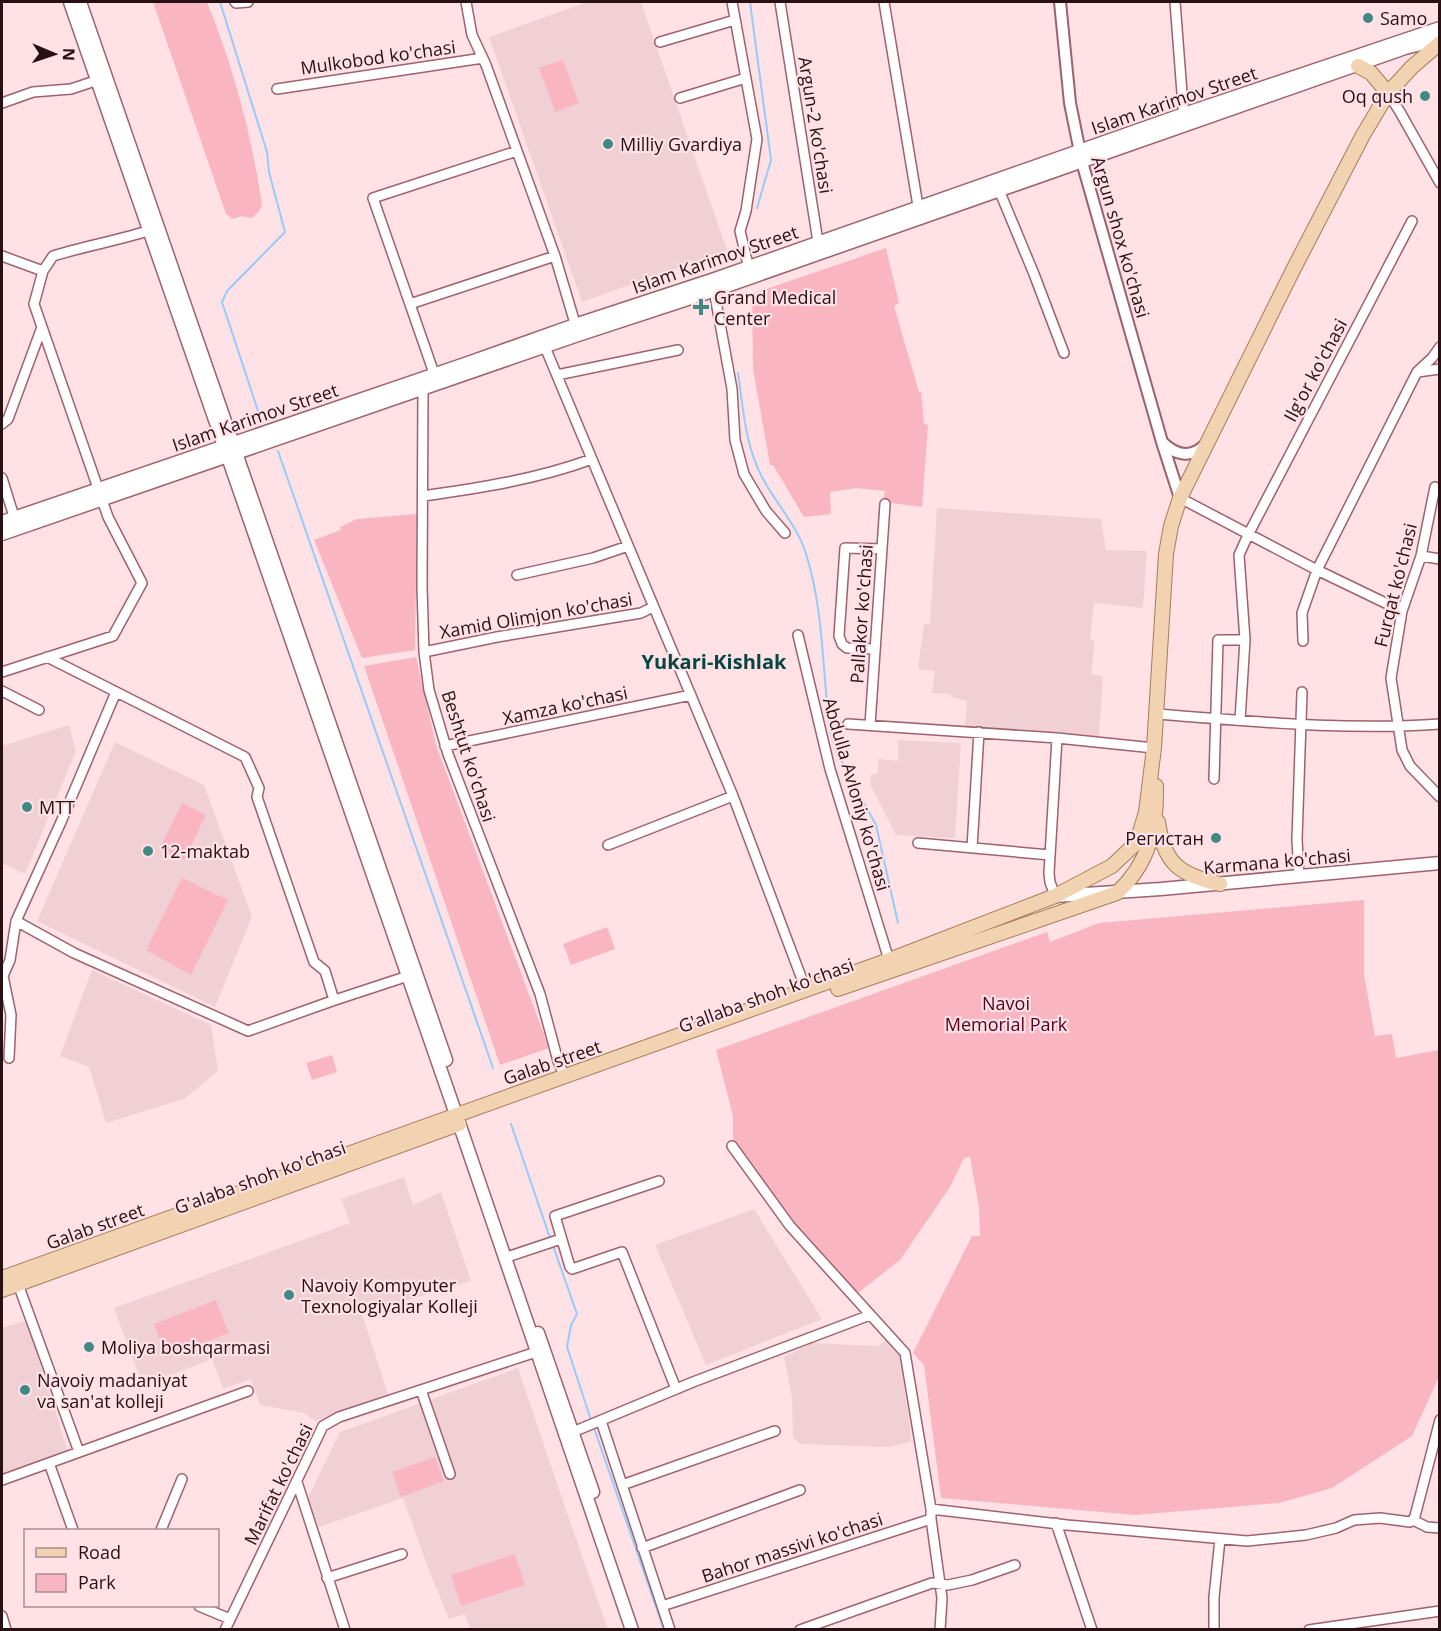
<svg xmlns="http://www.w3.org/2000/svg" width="1441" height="1631" viewBox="0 0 1441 1631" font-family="'Open Sans',sans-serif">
<rect width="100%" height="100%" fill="#ffe1e6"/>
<path fill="#f1d0d5" d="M587,2H641L727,250L582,302L489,37Z
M937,508L1101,519L1106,550L1147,551L1143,608L1094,603L1090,640L1095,641L1091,674L1103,676L1099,737L965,726L967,701L951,697L950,694L932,693L935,671L918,669L924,624H930Z
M69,725L76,751L25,874L2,863V746Z
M898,740L961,743L955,838L896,835L870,784L871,775L878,773V759L898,761Z
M115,742L204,785L252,917L215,1007L37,921Z
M92,970L211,1025L218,1071L184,1099L106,1123L89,1067L60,1056Z
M404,1177L413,1205L441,1192L471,1281L362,1314L388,1394L315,1421L304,1413L260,1405L251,1379L223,1389L212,1359L143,1386L114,1308L350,1223L341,1199Z
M754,1209L822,1319L706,1365L655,1245Z
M24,1321L28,1325L68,1452L2,1475V1328Z
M886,1340L899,1356L910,1425L911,1442L889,1447L801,1444L793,1437L792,1398L784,1357L812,1343L878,1346Z
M518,1368L567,1513L608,1629H470L465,1614L449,1619L425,1560L403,1498L319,1527L308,1498L340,1432Z"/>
<path fill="#f9b6c2" d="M153,2H207C233,66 252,136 262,205L259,211L252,218L241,216L233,219L226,214Z
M563,60L579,103L555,112L539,68Z
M886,248L899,303L894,306L919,392H921L924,424L928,425L922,507L883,502L885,491L856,488L830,492L831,514L804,517L773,465H770L753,369L752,294Z
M417,514L415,650L362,658L314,540L341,530L340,527L357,519Z
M416,657L436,745L549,1048L500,1065L364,666Z
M182,803L206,815L184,860L160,848Z
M182,878L228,900L191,975L146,950Z
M1364,900V975L1375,1036L1392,1034L1396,1058L1439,1050V1377L1412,1436L1332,1488L1279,1503L1135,1515L941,1498L924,1365L913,1353L972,1236H980L979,1208L970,1157L964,1158L950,1187L900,1260L858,1293L787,1219L739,1149L733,1138V1116L716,1050L1047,932L1050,942L1099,923Z
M607,927L615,949L571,965L563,944Z
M332,1055L337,1072L312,1080L306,1063Z
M216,1300L229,1333L166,1357L154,1324Z
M435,1457L444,1481L401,1497L392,1472Z
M515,1554L525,1585L461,1606L451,1575Z"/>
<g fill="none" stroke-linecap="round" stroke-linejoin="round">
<path stroke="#96cbfc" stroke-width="2" d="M220,2L267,152L269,172L285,232L227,291L222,302L261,420
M750,2L771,160L757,208
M738,373C743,407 745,444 761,475C774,502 797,524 806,554C824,610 822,671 830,730L836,751L876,825L898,923
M278,451L493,1068
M511,1124L550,1238
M552,1243L577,1314L571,1325L567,1347L591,1420
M593,1425L664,1630"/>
<defs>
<path id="minor" d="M235,2L236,3L248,2
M466,2L472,35L486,65L555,256L577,330
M732,2L757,139L746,211L740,231L750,273
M780,2L819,248
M884,2L919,212
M1175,2L1184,119
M660,42L735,20
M277,89L483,58
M1388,93L1400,112L1440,183
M680,98L746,78
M2,103L33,92L71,89L101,79
M999,190L1034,274L1064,353
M2,256L43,271
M713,285L732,389L735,440L744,474L766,511L785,533
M410,304L555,256
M545,347L733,796L806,990
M1417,372L1440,369
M557,375L678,350
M436,379L373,198L517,151
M423,388L422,587L424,652L429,690L448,754L540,994L558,1061L565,1077
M2,424L8,419L42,327L34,304L43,271L53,256C86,246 120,240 154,229
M2,478L16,523
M1435,487L1421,556L1402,611L1391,678L1402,750L1410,766L1440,797
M423,496C480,488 538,479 592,459
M1180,498L1317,570L1402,611
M1421,556L1440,559
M517,575L593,558L628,546
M798,635L830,769L889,960
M1303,641L1302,613L1317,570L1417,372L1432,358L1440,347
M875,649L847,648L842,644L839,636L845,548L882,549
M424,652L497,637L641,613L653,607
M47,657L245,757L259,788L257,797L314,962L325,971L334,1000
M2,672L113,636L142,583L108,517L42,327
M2,691L39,710
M1156,714C1250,721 1345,731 1440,724
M1240,720L1245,640L1239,555L1248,535L1412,221
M848,724L1057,738L1154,748
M870,725L885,504
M445,746L691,695
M1214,779L1218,640H1245
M918,843L1050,855
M608,845L733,796
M972,848L979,732
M1299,877L1297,839L1302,692
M1055,896L1050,882L1049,873L1057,738
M16,921L74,953L248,1031L332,1001L414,974
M9,1058L11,1015L3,976L10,960L16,921L61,822L116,692
M732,1146L790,1226L905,1353L931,1509V1519L942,1598L940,1630
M659,1181L555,1216L570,1267L572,1269L622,1252L676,1389
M504,1258L561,1239
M18,1284L79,1452
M421,1390L450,1474
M601,1421L670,1630
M568,1434L693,1382L870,1315
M49,1463L73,1530
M2,1480L248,1391
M297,1482L345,1630
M622,1485L775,1431
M931,1509L1067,1525L1247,1541L1306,1535L1336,1528L1354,1520L1380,1518L1410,1522L1413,1520L1415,1516L1440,1420
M1413,1520L1427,1527L1440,1528
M1056,1523L1092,1630
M161,1530L182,1479
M642,1548L800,1490
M327,1578L402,1554
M199,1606L230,1619
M662,1606L931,1519
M2,1616L6,1630
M225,1630L323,1426L339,1417L536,1352
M800,1630L932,1583L948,1585L972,1580L1015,1565
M1214,1630V1597L1220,1539
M1309,1630L1440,1611"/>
<path id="tertiary" d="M1060,2L1070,103L1082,162L1162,442L1180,498
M1162,442C1175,455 1191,459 1205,445"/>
<path id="secondary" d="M70,2L459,1123L632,1630
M80,2L446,1060
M2,522L465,364L575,325L712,280L1184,114L1440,28
M2,534L578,335L715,290L1405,48L1440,39
M1055,896L1161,889L1440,863
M538,1333L593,1492"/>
<path id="primary" d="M1358,66L1371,73L1388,93
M1158,822C1164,864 1180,875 1220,884
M838,989L1117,893C1149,863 1157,829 1156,786
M2,1278L889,960L1055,896L1112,866L1133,846L1140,832L1146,812L1154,748L1166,554L1171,526L1180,498L1293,270L1363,135L1388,93L1412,67L1440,43
M2,1290L459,1124"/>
</defs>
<use href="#minor" stroke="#9f616d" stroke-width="12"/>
<use href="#tertiary" stroke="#9f616d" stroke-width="14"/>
<use href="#secondary" stroke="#9f616d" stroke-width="15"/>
<use href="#primary" stroke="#a67b59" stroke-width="16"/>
<use href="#minor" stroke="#fff" stroke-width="9"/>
<use href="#tertiary" stroke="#fff" stroke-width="10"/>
<use href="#secondary" stroke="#fff" stroke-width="12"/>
<use href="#primary" stroke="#f2d3b1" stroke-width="14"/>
</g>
<g fill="#428982" stroke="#ffe1e6" stroke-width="2">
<circle cx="1368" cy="18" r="6"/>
<circle cx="1425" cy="96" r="6"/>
<circle cx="608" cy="144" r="6"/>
<path d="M698 298h6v6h6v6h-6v6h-6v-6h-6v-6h6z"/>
<circle cx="27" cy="807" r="6"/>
<circle cx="1216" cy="838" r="6"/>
<circle cx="148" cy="851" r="6"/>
<circle cx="289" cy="1295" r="6"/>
<circle cx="89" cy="1347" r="6"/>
<circle cx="25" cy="1390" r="6"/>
</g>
<g text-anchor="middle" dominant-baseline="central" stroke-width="4.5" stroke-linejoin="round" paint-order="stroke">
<g font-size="18" fill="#281015" stroke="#ffe1e6" text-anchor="start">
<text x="1380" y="18">Samo</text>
<text x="1413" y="96" text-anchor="end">Oq qush</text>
<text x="620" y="144">Milliy Gvardiya</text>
<text x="714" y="297">Grand Medical<tspan x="714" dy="21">Center</tspan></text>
<text x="39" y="807">MTT</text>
<text x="1204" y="838" text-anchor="end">Регистан</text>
<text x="160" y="851">12-maktab</text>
<text x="301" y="1285">Navoiy Kompyuter<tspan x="301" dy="21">Texnologiyalar Kolleji</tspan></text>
<text x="101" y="1347">Moliya boshqarmasi</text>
<text x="37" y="1380">Navoiy madaniyat<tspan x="37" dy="21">va san'at kolleji</tspan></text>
</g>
<g font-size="18" fill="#281015" stroke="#ffe1e6">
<text transform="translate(378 57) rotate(-8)">Mulkobod ko'chasi</text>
<text transform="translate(1174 100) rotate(-19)">Islam Karimov Street</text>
<text transform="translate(816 125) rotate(81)">Argun-2 ko'chasi</text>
<text transform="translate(1121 237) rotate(74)">Argun shox ko'chasi</text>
<text transform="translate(715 259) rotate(-19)">Islam Karimov Street</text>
<text transform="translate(1315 370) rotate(-62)">Ilg'or ko'chasi</text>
<text transform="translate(255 417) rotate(-19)">Islam Karimov Street</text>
<text transform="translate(1395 585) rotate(-76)">Furqat ko'chasi</text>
<text transform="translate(861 614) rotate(-86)">Pallakor ko'chasi</text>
<text transform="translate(536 615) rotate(-10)">Xamid Olimjon ko'chasi</text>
<text transform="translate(565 705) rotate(-12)">Xamza ko'chasi</text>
<text transform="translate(469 756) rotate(72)">Beshtut ko'chasi</text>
<text transform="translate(857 794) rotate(74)">Abdulla Avloniy ko'chasi</text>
<text transform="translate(1277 861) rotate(-5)">Karmana ko'chasi</text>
<text transform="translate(766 995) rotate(-20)">G'allaba shoh ko'chasi</text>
<text transform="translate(552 1062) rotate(-19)">Galab street</text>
<text transform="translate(260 1177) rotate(-20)">G'alaba shoh ko'chasi</text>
<text transform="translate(95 1226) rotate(-20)">Galab street</text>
<text transform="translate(278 1484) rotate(-64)">Marifat ko'chasi</text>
<text transform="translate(792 1547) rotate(-18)">Bahor massivi ko'chasi</text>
</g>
<g font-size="18" fill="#530120" stroke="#ffe1e6">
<text x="1006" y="1003">Navoi<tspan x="1006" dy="21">Memorial Park</tspan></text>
</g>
<g font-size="20" font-weight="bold" fill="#054641" stroke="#ffe1e6">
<text x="714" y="661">Yukari-Kishlak</text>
</g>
</g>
<rect width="1441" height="1631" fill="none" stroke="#281015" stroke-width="6"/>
<rect x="24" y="1529" width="195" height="78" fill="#ffe1e6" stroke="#a98d92" stroke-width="1.5"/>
<rect x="36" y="1548" width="30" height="9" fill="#f2d3b1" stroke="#a98d92" stroke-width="1.5"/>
<text x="78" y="1559" font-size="18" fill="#281015">Road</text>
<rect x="36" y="1574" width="30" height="18" fill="#f9b6c2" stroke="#a98d92" stroke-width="1.5"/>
<text x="78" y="1589" font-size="18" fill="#281015">Park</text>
<g transform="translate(54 54) rotate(92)" stroke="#ffe1e6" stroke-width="4.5" paint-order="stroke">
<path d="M0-4.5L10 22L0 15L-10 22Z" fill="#281015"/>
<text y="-9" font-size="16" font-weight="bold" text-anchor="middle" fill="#281015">N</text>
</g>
</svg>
